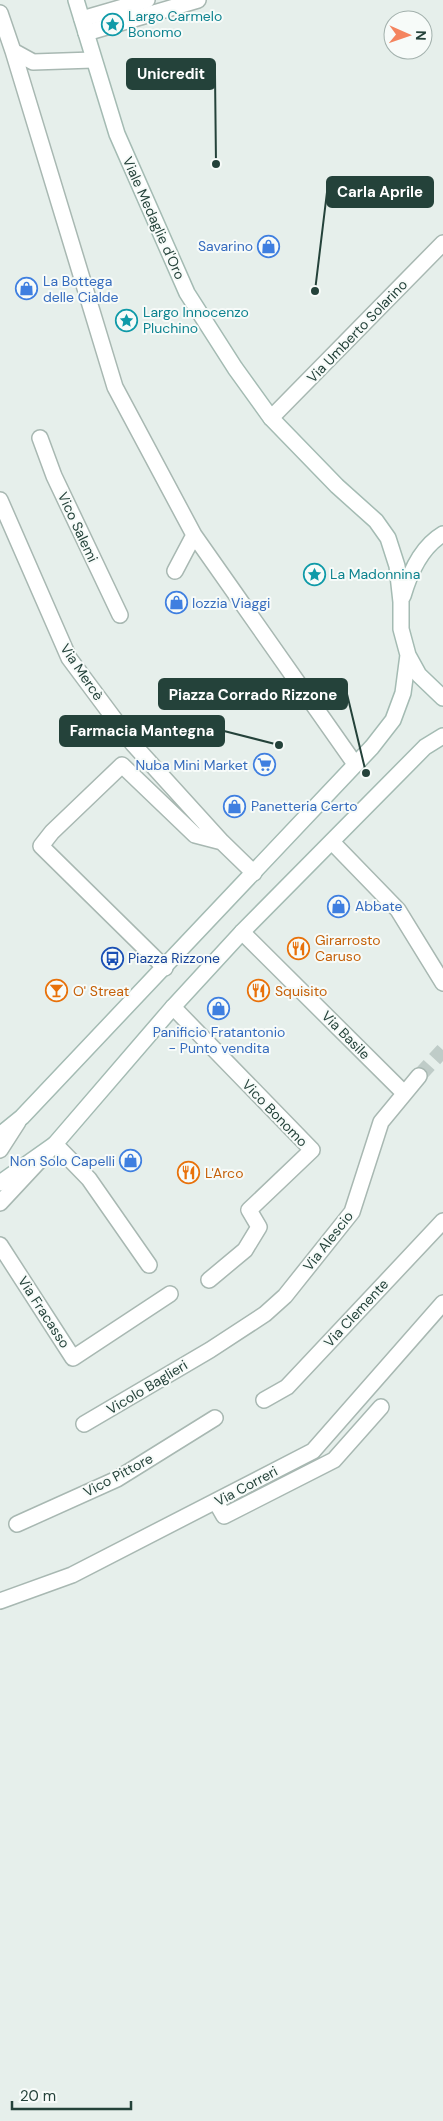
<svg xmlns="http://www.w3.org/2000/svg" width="443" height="2121" viewBox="0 0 443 2121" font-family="'DM Sans',sans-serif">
<rect width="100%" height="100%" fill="#e6efeb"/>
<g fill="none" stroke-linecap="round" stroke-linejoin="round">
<path stroke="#bfccc8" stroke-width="15" stroke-dasharray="15 8" stroke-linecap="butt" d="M419,1076L443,1050"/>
<defs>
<path id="lane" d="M82,19L147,0"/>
<path id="street" d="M0,13L13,51L33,62L93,60
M86,33L198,0
M13,51L115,387L194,535L355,764
M271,418L443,243
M40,438L54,476L120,615
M0,500L69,658L133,744L222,842L254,873
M175,571L194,535
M332,842L398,910L443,983
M242,932L404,1093
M165,968L41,846L52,832L122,765L195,835L222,842
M173,1007L312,1150L249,1210L259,1227L245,1250L209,1280
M0,1150L18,1122
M0,1203L55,1144L89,1179L149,1265
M0,1245L73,1358L170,1294
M264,1400L287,1387L443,1221
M84,1424L210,1350L265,1314L285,1296L352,1212L381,1122L419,1076
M216,1502L224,1516L334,1460L381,1407
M17,1524L117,1479L215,1418
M0,1601L72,1575L313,1451L443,1303"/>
<path id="secondary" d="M76,0L117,134L187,293L235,368L271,418L337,486L376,521L388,538L397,566L401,602V629L408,655L419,675L443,698
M403,596C410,572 421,547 443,534
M0,1135L22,1117L372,747L393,720L403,693L408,655
M0,1183L55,1144L173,1007L242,932L425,747L443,736"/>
</defs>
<use href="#lane" stroke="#a8b8b2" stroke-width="18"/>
<use href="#street" stroke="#a8b8b2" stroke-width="18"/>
<use href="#secondary" stroke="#a4bbb3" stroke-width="18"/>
<use href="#lane" stroke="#fff" stroke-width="15"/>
<use href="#street" stroke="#fff" stroke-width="15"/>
<use href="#secondary" stroke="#fff" stroke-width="15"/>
</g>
<defs>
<symbol id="sight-ring" viewBox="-11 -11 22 22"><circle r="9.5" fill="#f7fbf9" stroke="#0f9aa8" stroke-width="1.5"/><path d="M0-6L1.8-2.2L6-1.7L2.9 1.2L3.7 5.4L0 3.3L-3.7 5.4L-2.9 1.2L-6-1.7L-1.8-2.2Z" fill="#0f9aa8"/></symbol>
<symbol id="shop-ring" viewBox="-11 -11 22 22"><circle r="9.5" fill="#f7fbf9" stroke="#3f7fe0" stroke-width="1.5"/><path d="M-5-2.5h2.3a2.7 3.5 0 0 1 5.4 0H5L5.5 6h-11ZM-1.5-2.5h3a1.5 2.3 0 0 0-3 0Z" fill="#3f7fe0"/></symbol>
<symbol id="supermarket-ring" viewBox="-11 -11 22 22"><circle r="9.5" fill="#f7fbf9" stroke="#3f7fe0" stroke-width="1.5"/><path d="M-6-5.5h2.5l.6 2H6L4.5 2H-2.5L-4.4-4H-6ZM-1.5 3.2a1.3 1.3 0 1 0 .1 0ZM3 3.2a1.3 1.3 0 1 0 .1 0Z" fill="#3f7fe0"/></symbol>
<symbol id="restaurant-ring" viewBox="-11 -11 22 22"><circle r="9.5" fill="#f7fbf9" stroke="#e8710a" stroke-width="1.5"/><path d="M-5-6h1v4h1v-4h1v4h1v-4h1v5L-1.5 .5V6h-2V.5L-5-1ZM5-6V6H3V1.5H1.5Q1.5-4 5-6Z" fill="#e8710a"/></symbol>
<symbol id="bus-ring" viewBox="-11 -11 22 22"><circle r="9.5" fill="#f7fbf9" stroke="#1a4fb4" stroke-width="1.5"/><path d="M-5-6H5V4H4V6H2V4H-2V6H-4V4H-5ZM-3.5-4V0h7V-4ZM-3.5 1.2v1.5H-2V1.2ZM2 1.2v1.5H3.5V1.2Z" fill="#1a4fb4"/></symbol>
<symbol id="bar-ring" viewBox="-11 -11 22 22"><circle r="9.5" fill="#f7fbf9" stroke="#e8710a" stroke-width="1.5"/><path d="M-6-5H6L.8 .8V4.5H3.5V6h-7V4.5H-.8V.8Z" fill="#e8710a"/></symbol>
</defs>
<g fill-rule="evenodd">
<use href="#sight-ring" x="100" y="12" width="25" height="25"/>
<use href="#shop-ring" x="256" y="234" width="25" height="25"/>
<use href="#shop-ring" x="14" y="276" width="25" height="25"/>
<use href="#sight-ring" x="114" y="308" width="25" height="25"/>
<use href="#sight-ring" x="302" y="562" width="25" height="25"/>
<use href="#shop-ring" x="164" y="590" width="25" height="25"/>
<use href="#supermarket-ring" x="252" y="752" width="25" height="25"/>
<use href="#shop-ring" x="222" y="794" width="25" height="25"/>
<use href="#shop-ring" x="326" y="894" width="25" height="25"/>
<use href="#restaurant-ring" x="286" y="936" width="25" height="25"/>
<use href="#bus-ring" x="100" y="946" width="25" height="25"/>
<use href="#bar-ring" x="44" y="978" width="25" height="25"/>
<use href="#restaurant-ring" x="246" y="978" width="25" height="25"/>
<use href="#shop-ring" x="206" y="996" width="25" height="25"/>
<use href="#shop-ring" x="118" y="1148" width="25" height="25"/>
<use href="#restaurant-ring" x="176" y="1160" width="25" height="25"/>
</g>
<g text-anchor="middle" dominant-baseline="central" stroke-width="4" stroke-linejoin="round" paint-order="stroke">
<g font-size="14" fill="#0d838f" stroke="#f7fbf9" text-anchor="start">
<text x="128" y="16">Largo Carmelo<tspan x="128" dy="16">Bonomo</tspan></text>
<text x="143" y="312">Largo Innocenzo<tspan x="143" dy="16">Pluchino</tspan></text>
<text x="330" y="574">La Madonnina</text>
</g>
<g font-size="14" fill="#24423a" stroke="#f7fbf9">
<text transform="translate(154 218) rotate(66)">Viale Medaglie d'Oro</text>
<text transform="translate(357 331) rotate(-46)">Via Umberto Solarino</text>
<text transform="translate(78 527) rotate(65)">Vico Salemi</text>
<text transform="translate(82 672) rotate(56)">Via Mercè</text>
<text transform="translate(346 1035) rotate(45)">Via Basile</text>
<text transform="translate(275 1113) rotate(46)">Vico Bonomo</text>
<text transform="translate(328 1241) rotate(-52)">Via Alescio</text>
<text transform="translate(44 1312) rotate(57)">Via Fracasso</text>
<text transform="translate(356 1313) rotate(-47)">Via Clemente</text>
<text transform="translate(147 1387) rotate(-31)">Vicolo Baglieri</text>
<text transform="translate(118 1475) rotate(-28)">Vico Pittore</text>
<text transform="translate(246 1486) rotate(-28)">Via Correri</text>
</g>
<g font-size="14" fill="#366cbe" stroke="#f7fbf9" text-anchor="start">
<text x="253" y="246" text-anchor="end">Savarino</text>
<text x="43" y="281">La Bottega<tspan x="43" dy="16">delle Cialde</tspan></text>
<text x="192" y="603">Iozzia Viaggi</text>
<text x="248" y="765" text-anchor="end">Nuba Mini Market</text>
<text x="251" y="806">Panetteria Certo</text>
<text x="355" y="906">Abbate</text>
<text x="219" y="1032" text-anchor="middle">Panificio Fratantonio<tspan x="219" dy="16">- Punto vendita</tspan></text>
<text x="115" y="1161" text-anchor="end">Non Solo Capelli</text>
</g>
<g font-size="14" fill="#c56008" stroke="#f7fbf9" text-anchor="start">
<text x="315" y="940">Girarrosto<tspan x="315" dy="16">Caruso</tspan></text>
<text x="73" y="991">O' Streat</text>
<text x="275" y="991">Squisito</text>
<text x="205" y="1173">L'Arco</text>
</g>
<g font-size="14" fill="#164399" stroke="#f7fbf9" text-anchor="start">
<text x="128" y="958">Piazza Rizzone</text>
</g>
</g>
<path fill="none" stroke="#24423a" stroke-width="2" d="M216 164L215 74M315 291L327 192M366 773L347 694M279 745L224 731"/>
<g fill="#24423a" stroke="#f7fbf9" stroke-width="2">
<circle cx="216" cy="164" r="5"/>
<circle cx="315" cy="291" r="5"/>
<circle cx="366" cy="773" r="5"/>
<circle cx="279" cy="745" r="5"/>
</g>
<g fill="#24423a" stroke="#24423a" stroke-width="2">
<rect x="127" y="59" width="88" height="30" rx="5"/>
<rect x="327" y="177" width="106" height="30" rx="5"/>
<rect x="159" y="679" width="188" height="30" rx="5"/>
<rect x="60" y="716" width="164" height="30" rx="5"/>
</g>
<g font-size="15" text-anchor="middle" font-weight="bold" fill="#fff">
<text x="171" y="79">Unicredit</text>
<text x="380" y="197">Carla Aprile</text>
<text x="253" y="700">Piazza Corrado Rizzone</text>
<text x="142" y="736">Farmacia Mantegna</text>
</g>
<g transform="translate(408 35) rotate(92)"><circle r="24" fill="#f7fbf9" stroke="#a3b1ad"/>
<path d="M0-4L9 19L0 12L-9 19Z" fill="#f4845f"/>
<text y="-8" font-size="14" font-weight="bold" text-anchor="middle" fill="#24423a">N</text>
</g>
<path d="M12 2101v8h119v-8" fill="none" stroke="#24423a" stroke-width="2.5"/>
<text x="20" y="2101" font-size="15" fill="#24423a" stroke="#f7fbf9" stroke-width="4" paint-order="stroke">20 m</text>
</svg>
